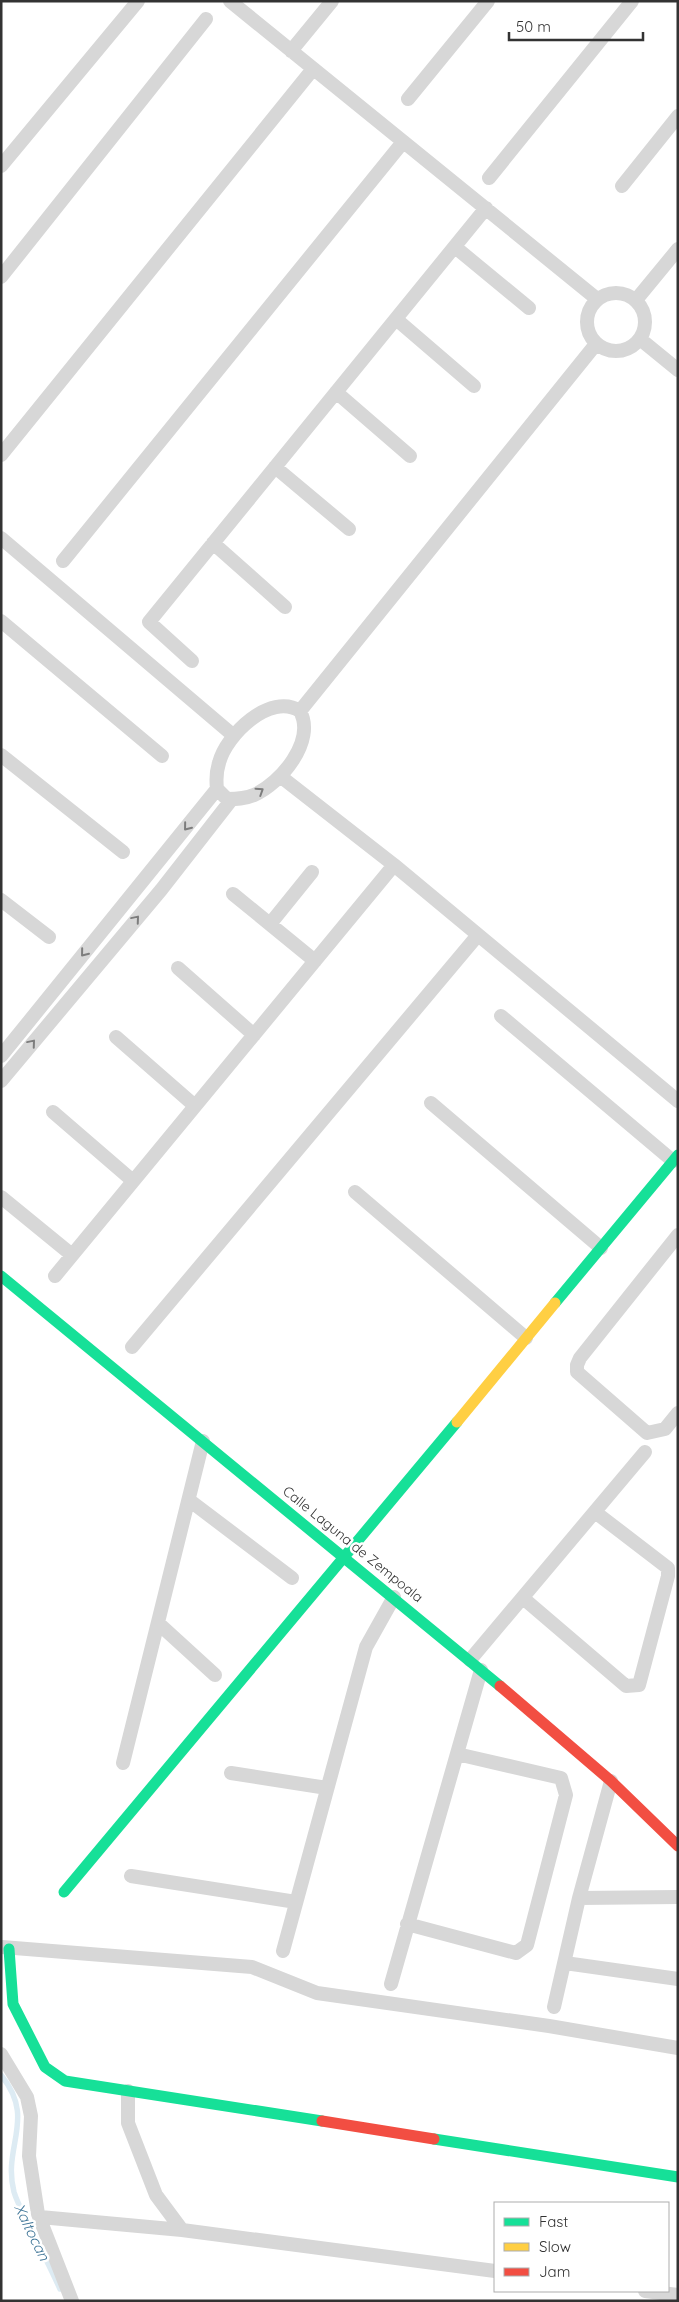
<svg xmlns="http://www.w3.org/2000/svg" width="679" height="2302" viewBox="0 0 679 2302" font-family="Quicksand,sans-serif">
<rect width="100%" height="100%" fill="#fff"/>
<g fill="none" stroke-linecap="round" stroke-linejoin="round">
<path stroke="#ddebf3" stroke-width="5.5" d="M1,2075C37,2119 2,2146 14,2192C17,2202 23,2213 28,2223C39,2245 50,2267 60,2289"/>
<path stroke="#d7d7d7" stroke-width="14" d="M230,1L597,299
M291,51L332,1
M408,99L488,1
M1,166L138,1
M489,178L632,1
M622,186L678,116
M455,247L529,308
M1,277L206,19
M587 322a29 29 0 1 1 58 0a29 29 0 1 1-58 0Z
M636,300L678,249
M396,319L474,386
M640,339L678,370
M336,392L410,456
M1,455L313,69
M275,467L349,529
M1,538L234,736
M213,543L285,607
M63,561L403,142
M1,621L162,756
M192,661L149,622L486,208
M300,711L596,344
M1,755L123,852
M280,776L394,865L678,1101
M233,894L315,961
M1,900L49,937
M270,924L312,872
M178,968L254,1035
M501,1016L673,1161
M116,1037L195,1106
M1,1056L217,789C216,780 216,772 219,763C226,735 270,692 300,711C316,741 281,783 254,795C245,799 236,799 227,799L217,789
M1,1081L161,890L232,799
M431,1103L601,1248
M53,1112L133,1181
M355,1192L526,1338
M1,1197L72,1255
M678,1235L580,1358L577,1365V1372L647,1433L665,1429L678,1413
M55,1276L394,865
M132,1347L478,935
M189,1500L292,1578
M523,1598L626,1686L639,1685L668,1576V1568L595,1512
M158,1623L215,1675
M470,1660L645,1452
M123,1763L203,1441
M231,1773L327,1788
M131,1876L296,1902
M579,1898L678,1897
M407,1924L516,1953L527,1945L566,1795L561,1778L457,1754
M2,1947L252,1967L317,1993L549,2026L678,2048
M283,1951L366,1647L394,1597
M565,1963L678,1979
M391,1984L481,1670
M554,2007L579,1898L611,1781
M1,2054L27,2097L31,2116L29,2156L38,2214L72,2301
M128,2091V2123L156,2195L182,2230
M40,2217L182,2230L495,2271
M645,2291L678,2295"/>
<path stroke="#16e098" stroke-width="11" d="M1,1276L500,1686
M555,1303L678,1155
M64,1892L457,1422
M9,1949L13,2004L45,2067L65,2081L322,2121
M434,2139L678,2177"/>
<path stroke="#ffcf43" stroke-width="11" d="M457,1422L555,1303"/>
<path stroke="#f24e42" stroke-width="11" d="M500,1686L611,1781L678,1846
M322,2121L434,2139"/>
</g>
<defs><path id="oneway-chevron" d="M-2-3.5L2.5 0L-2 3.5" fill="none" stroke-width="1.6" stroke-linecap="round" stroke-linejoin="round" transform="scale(1.25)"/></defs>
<g stroke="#7d7d7d">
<use href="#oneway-chevron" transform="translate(260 791) rotate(-33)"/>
<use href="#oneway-chevron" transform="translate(187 827) rotate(129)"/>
<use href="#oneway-chevron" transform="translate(136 919) rotate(-50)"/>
<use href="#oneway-chevron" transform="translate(84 953) rotate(129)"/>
<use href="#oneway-chevron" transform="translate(32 1043) rotate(-50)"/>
</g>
<g text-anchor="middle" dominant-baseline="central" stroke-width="5" stroke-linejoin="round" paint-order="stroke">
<g font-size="14" fill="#333" stroke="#fff">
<text transform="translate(353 1544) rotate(39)">Calle Laguna de Zempoala</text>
</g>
<g font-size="15" font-style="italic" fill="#3f7597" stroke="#fff">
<text transform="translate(32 2232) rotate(64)">Xaltocan</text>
</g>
</g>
<rect width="679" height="2302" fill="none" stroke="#333333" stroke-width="5"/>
<rect x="494" y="2202" width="175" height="90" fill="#ffffff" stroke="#adadad"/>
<rect x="504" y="2218" width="25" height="8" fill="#16e098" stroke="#adadad"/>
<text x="539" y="2227" font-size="15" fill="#333333">Fast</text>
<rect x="504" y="2243" width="25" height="8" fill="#ffcf43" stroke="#adadad"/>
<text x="539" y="2252" font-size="15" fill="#333333">Slow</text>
<rect x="504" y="2268" width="25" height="8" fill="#f24e42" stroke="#adadad"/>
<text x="539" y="2277" font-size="15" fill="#333333">Jam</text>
<path d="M509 32v8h134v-8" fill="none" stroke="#333333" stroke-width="2.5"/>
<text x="516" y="32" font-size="15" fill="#333333" stroke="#ffffff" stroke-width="4" paint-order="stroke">50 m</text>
</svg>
